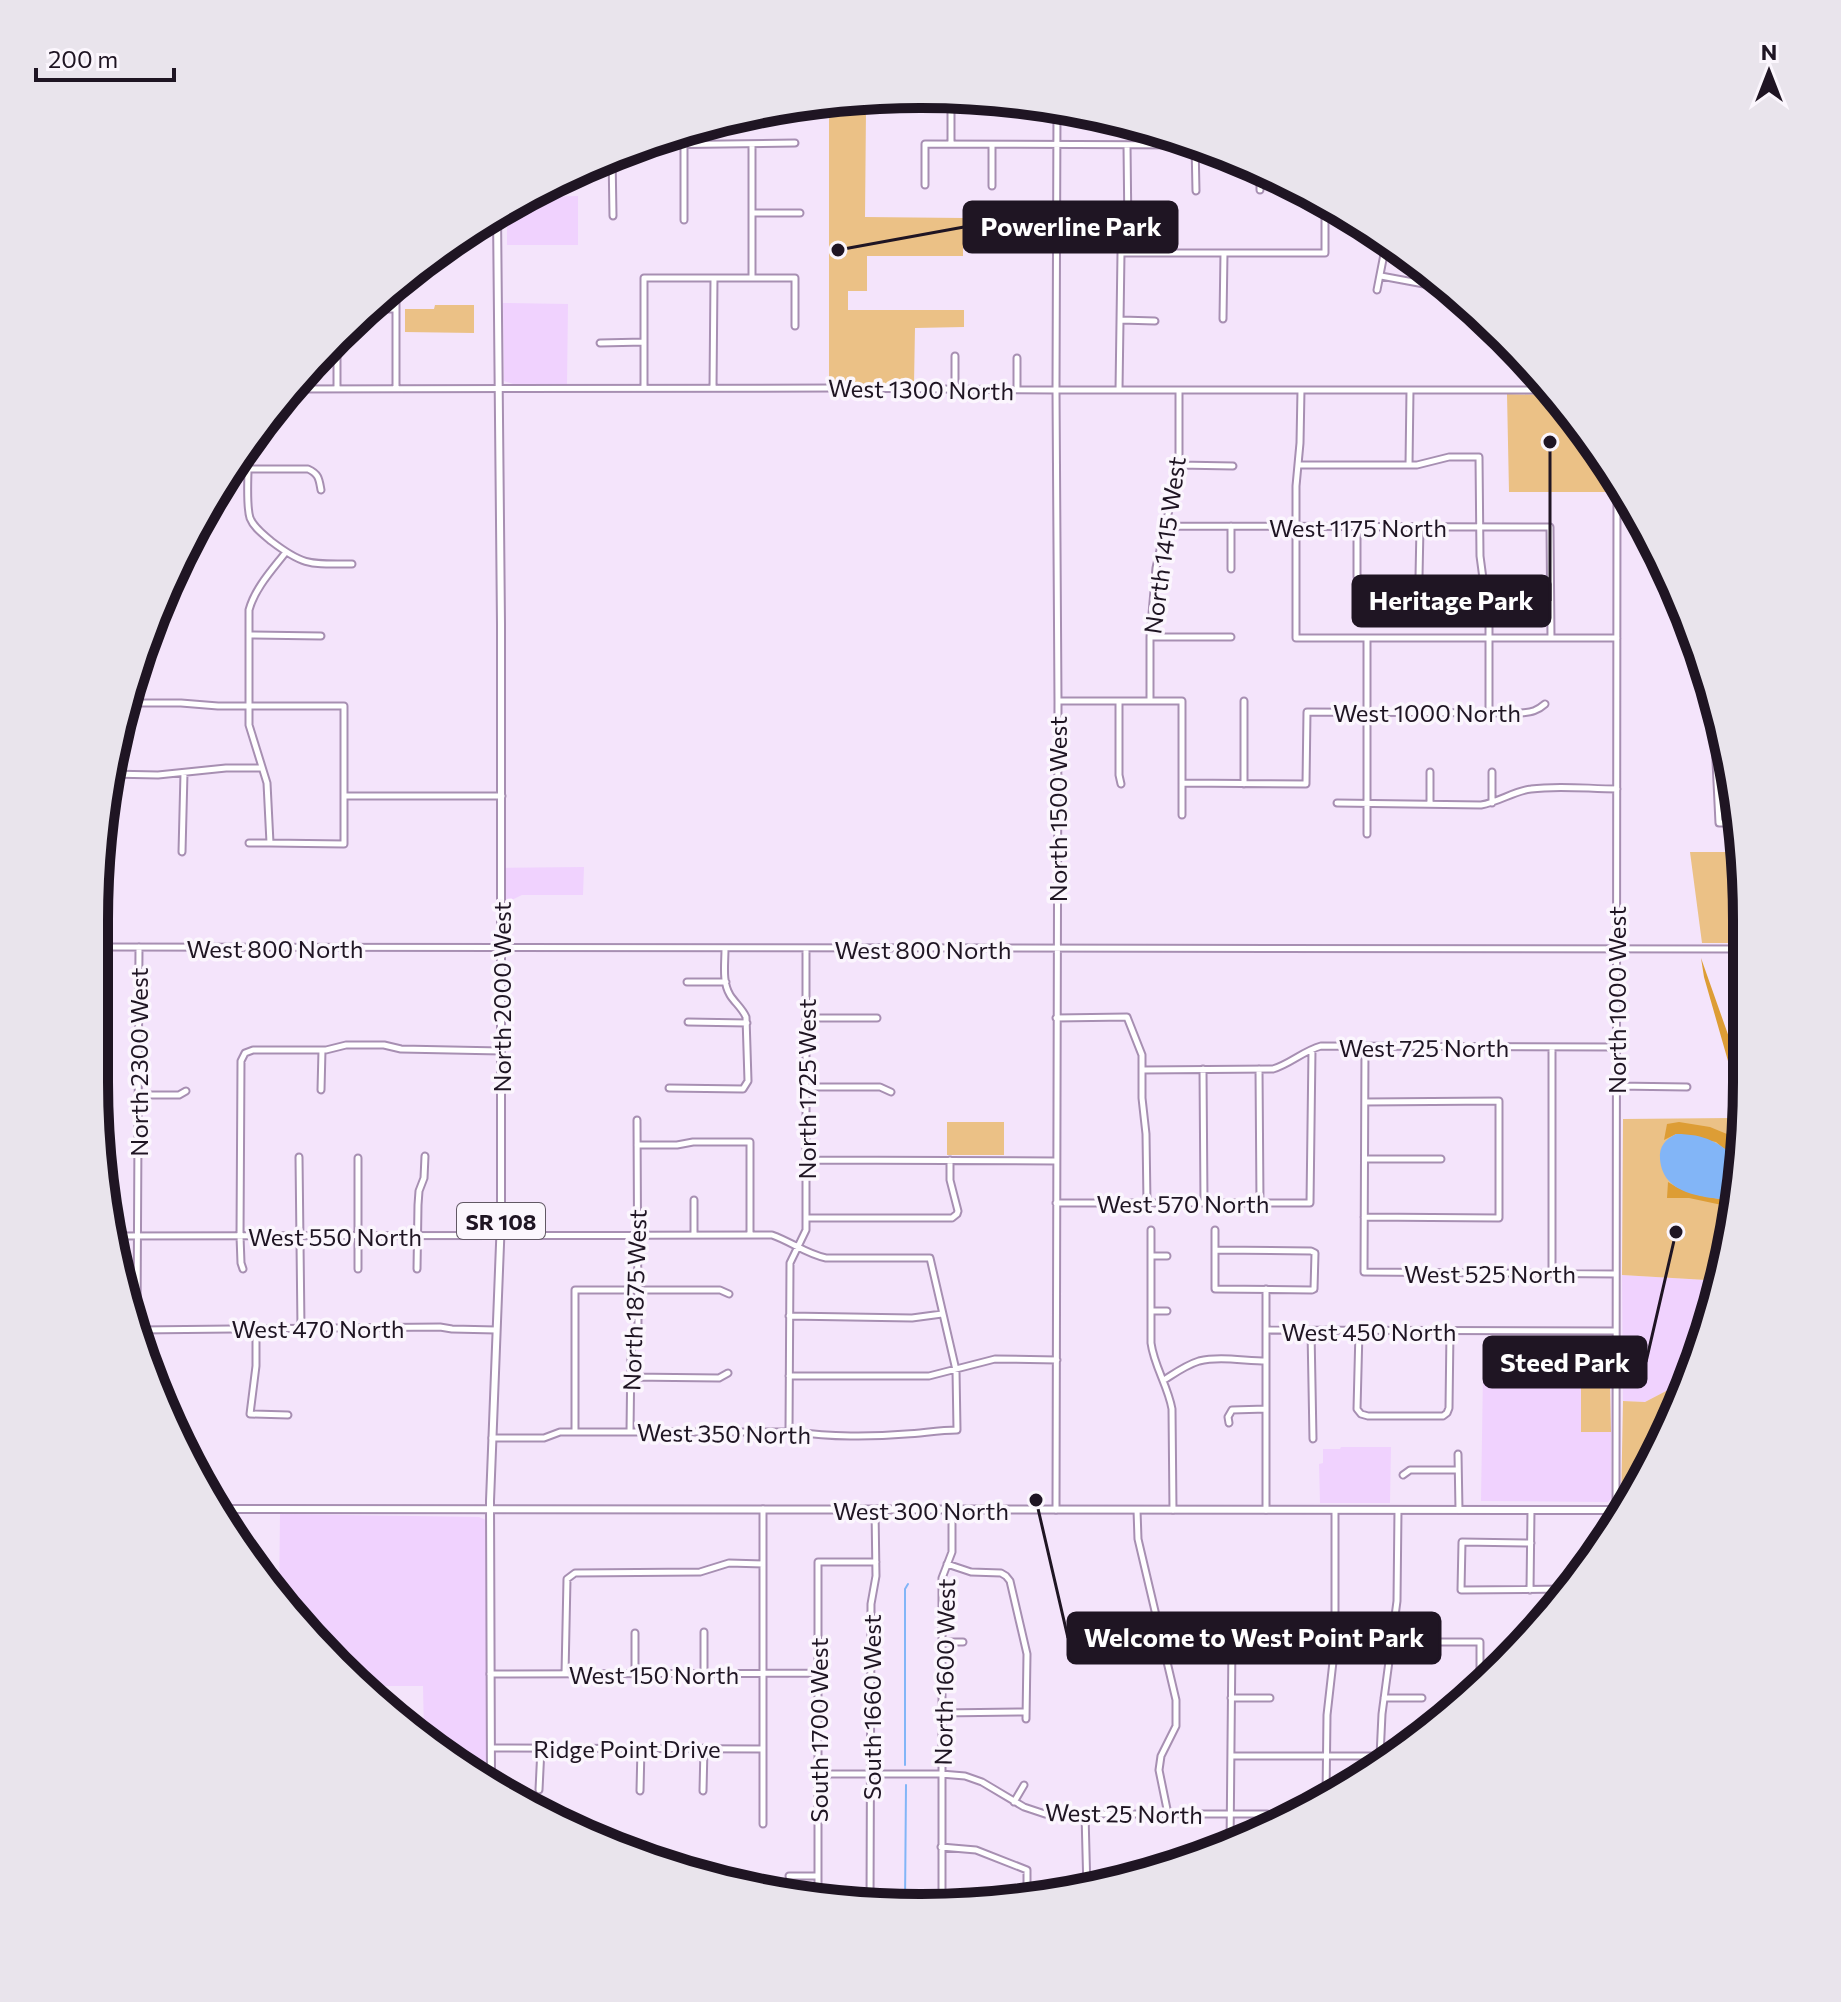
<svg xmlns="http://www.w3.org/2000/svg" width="1841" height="2002" viewBox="0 0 1841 2002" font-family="Commissioner,sans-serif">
<rect width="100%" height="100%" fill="#f4e4fb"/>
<path fill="#f0d2fe" d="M578,196V245H507V209L530,197Z
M503,303L568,304L567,385L513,384L504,381Z
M584,867L583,895H522L497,907V868Z
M1622,1275L1706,1280L1715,1295L1703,1347L1689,1379L1645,1402L1623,1401Z
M1483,1373H1610V1382H1581L1582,1432H1611V1499L1608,1502L1481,1501Z
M1341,1447H1391L1390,1503H1320L1319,1464L1323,1463V1449H1340Z
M280,1514L479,1517L486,1520L487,1777L424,1735L423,1686H360L279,1600Z"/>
<path fill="#ebc186" d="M918,94L917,110H866L865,217L963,218V256H867V291H848V310H964V327L915,328L914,384H829V109H836V102Z
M435,305H474V333L405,332V309H434Z
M1507,394L1554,395L1608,462L1611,467V492H1509Z
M1690,852H1740L1747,920L1746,943H1702Z
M1731,1118L1741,1140L1740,1189L1715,1295L1706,1280L1622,1275L1623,1119Z
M947,1122H1004V1155H947Z
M1689,1379L1636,1494L1629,1504L1621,1505L1623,1401L1645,1402Z
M1581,1381L1610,1382L1611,1432H1581Z"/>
<path fill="#dd9d35" d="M1701,958L1743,1077L1742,1110L1704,977Z
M1679,1122L1710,1127L1739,1139L1741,1144V1163L1716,1142L1676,1134L1664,1140L1667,1124Z
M1668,1182C1689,1196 1712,1198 1737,1201L1736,1208L1689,1198H1667Z"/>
<path fill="#82b5f7" d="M1676,1134C1705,1134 1720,1142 1741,1163L1740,1189L1737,1201C1707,1197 1663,1197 1660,1159C1659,1146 1665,1140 1676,1134Z"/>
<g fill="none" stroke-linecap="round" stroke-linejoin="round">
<path stroke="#82b5f7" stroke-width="2" d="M905,1765V1589L908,1584
M905,1904L906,1785"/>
<defs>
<path id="minor" d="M951,97V144
M1195,144L1196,191
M644,145L795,143
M684,145V220
M752,145V278
M992,145V186
M612,154L613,216
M925,185V144L1196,145
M1260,190V169
M752,213H800
M1325,213H1342
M1121,253H1325V204
M1381,276L1424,284H1441
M1377,290L1387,239
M369,309H396
M1223,319L1224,253
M1121,320L1155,321
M600,343L644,342
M1017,358V389
M337,388V335
M396,388V287
M644,388V278H795V326
M713,388L714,278
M293,389L834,388L1056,390H1549
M955,389V356
M1119,390L1121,253L1128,233L1127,145
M1301,390L1300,443L1296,486V638H1617
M249,443C249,461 245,502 250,518C254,528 263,534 271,541C305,567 311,564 352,564
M1179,465L1233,466
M1298,465H1417L1449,457H1479L1480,556L1489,624V713
M1409,465L1410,390
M248,469H308C319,474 319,479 321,490
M1166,526L1550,527L1551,638
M1231,526V569
M1357,577V527
M1419,577L1420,527
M249,635L321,636
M1150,637H1231
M1713,700L1719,823H1737
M1058,701H1182V815
M1119,701V775L1121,784
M1150,701V637L1156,568L1179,465V390
M127,703H181L218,706H344V844L270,843
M1717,772L1732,771
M109,774L158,775L226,768H262
M1182,783L1306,784L1307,712L1521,713C1532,712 1537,711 1545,704
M1244,784V701
M344,796H502
M1337,803L1481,805C1499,802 1514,791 1531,789C1559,785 1589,789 1617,789
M1492,803V772
M1430,804V772
M1367,834V638
M249,843H270L267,783L249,725V610C255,588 272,570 286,552
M182,852L184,773
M101,947L1746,949
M687,982H726
M806,1018H877
M1056,1018L1127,1017L1142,1055V1098L1146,1134L1147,1203
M688,1022L747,1023
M1365,1046L1364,1272L1616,1274
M1552,1047V1274
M1203,1069L1204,1203
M1259,1069L1260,1203
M1142,1070L1273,1069C1290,1064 1303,1051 1321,1046L1617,1047
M1617,1086L1687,1087
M806,1087H880L891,1092
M669,1088L743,1089L748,1081L746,1017C742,1008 735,1003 730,995C722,982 725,964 725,949
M321,1090L322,1050
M138,1095H179L186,1091
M637,1145H677L693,1142H750V1235
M299,1157L301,1328
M1365,1159H1441
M806,1160L1055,1161
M694,1200V1235
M1056,1203H1310L1312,1050
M1364,1217L1499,1218V1101L1365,1102
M806,1218H952L957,1214L958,1211L950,1180V1160
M1151,1230V1343C1154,1366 1168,1386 1172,1409L1173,1510
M1215,1230C1215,1250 1215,1270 1215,1289L1312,1290L1314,1289L1315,1253L1311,1251L1215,1250
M109,1236L772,1235C792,1242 806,1254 826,1258H930L956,1370L957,1430C940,1430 923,1433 906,1434C872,1437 829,1437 796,1432H560L544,1438H492
M1151,1256H1167
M243,1269L241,1263L240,1236L241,1061L245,1053L253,1050H326L346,1045H384L401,1049L501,1051
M358,1269V1158
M417,1269L418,1205L419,1191L424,1178L425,1156
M1266,1289V1510
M1151,1311H1167
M789,1316L912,1318L942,1314
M137,1321L139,947
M256,1329V1366L250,1414L288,1415
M139,1330L440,1327L452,1329L496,1330
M1266,1330L1616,1331
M1311,1331L1313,1439
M1359,1331L1357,1409L1361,1414L1368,1416H1443L1447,1413L1449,1408L1450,1331
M789,1376H929L995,1359L1057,1360
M630,1377L719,1378L728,1373
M1164,1380C1175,1373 1186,1365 1199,1361C1220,1356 1245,1361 1266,1361
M1229,1423L1228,1417L1232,1410L1266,1409
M575,1432V1290H720L729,1294
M630,1432L631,1351L638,1327L637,1120
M789,1432L790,1263L806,1230V949
M1458,1454L1459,1510
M1403,1475L1410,1470H1458
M763,1509V1824
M1056,1510L1058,701L1056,390L1057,107
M1137,1510L1138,1539L1176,1700V1726L1161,1756L1159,1770L1168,1814
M1616,1510L1617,478
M1531,1543L1462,1542L1461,1590L1569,1589
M947,1564L971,1572L1001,1573L1006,1576L1010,1581L1027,1654L1026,1719
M1530,1590L1531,1510
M635,1633V1673
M942,1642H963
M1391,1642H1480V1681
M1163,1645L1183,1641L1304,1640L1335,1644
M704,1673V1632
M490,1674L817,1673
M565,1674L567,1579L575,1573L700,1572L729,1563L763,1564
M1231,1698H1270
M1384,1698H1422
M941,1713L1026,1712
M491,1748L763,1749
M1231,1756H1394
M1380,1756L1382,1714L1397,1601L1398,1510
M818,1774H941L965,1776L982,1782L1024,1807L1045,1814H1267
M539,1790L541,1748
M640,1791L641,1748
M703,1791L704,1748
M1326,1797L1327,1715L1335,1644V1510
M1014,1802L1024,1785
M1085,1814L1087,1891
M941,1847L976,1850L1027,1870V1896
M1230,1847L1232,1641
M789,1876H818
M818,1898V1562H876
M942,1901V1578L952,1552V1510
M870,1906L871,1604L876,1576L875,1510"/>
<path id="major" d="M218,1509L1625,1510
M491,1780L490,1501L501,1219V624L497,214"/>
</defs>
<use href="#minor" stroke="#a78fb2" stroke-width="9"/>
<use href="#major" stroke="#a78fb2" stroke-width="10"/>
<use href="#minor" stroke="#fff" stroke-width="5"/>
<use href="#major" stroke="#fff" stroke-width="6"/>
</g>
<g text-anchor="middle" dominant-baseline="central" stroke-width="7" stroke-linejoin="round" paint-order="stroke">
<rect fill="#fbf6fd" stroke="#615864" stroke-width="2" x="457" y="1203" width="88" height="36" rx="6"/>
<g font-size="22" font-weight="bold" fill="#1f1523">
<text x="501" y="1221">SR 108</text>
</g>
<g font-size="24" fill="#1f1523" stroke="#fbf6fd">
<text transform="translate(921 389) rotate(1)">West 1300 North</text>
<text x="1358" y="527">West 1175 North</text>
<text transform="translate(1164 545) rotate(-82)">North 1415 West</text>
<text x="1427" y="712">West 1000 North</text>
<text transform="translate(1057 809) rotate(-90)">North 1500 West</text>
<text x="275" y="948">West 800 North</text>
<text x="923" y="949">West 800 North</text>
<text transform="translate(501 997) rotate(-90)">North 2000 West</text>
<text transform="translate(1616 1000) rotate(-90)">North 1000 West</text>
<text x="1424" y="1047">West 725 North</text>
<text transform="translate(138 1062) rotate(-90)">North 2300 West</text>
<text transform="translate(806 1089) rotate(-90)">North 1725 West</text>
<text x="1183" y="1203">West 570 North</text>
<text x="335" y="1236">West 550 North</text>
<text x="1490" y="1273">West 525 North</text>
<text transform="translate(634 1300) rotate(-88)">North 1875 West</text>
<text x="318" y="1328">West 470 North</text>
<text x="1369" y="1331">West 450 North</text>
<text transform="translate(724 1433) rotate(1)">West 350 North</text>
<text x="921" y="1510">West 300 North</text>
<text transform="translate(944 1672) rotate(-89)">North 1600 West</text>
<text x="654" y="1674">West 150 North</text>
<text transform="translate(871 1707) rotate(-90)">South 1660 West</text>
<text transform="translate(818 1730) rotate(-90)">South 1700 West</text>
<text x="627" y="1748">Ridge Point Drive</text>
<text transform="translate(1124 1813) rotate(1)">West 25 North</text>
</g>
</g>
<path d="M0 0H1841V2002H0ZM920 108H921A812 812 0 0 1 1733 920V1082A812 812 0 0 1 921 1894H920A812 812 0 0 1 108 1082V920A812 812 0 0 1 920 108Z" fill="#e9e4ec" fill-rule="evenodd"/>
<path fill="none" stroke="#1f1523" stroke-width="10" d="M920 108H921A812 812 0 0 1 1733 920V1082A812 812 0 0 1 921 1894H920A812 812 0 0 1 108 1082V920A812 812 0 0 1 920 108Z"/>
<path fill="none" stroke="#1f1523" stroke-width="3" d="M838 250L964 227M1550 442L1550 601M1676 1232L1646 1362M1036 1500L1068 1638"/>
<g fill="#1f1523" stroke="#fbf6fd" stroke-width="3">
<circle cx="838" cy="250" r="8"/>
<circle cx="1550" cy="442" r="8"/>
<circle cx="1676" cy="1232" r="8"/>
<circle cx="1036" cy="1500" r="8"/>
</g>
<g fill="#1f1523" stroke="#1f1523" stroke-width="3">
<rect x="964" y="202" width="213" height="50" rx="8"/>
<rect x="1353" y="576" width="197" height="50" rx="8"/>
<rect x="1484" y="1337" width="162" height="50" rx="8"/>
<rect x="1068" y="1613" width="372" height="50" rx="8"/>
</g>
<g font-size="26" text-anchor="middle" font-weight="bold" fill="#fff">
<text x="1071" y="236">Powerline Park</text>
<text x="1451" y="610">Heritage Park</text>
<text x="1565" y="1372">Steed Park</text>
<text x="1254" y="1647">Welcome to West Point Park</text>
</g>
<g transform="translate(1769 72)" stroke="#fbf6fd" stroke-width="6" paint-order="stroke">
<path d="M0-6L14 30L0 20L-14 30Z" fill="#1f1523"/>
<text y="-12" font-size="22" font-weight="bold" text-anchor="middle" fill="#1f1523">N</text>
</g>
<path d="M36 68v12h138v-12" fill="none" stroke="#1f1523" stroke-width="4"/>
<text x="48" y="68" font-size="24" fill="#1f1523" stroke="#fbf6fd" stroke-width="6" paint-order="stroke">200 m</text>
</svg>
